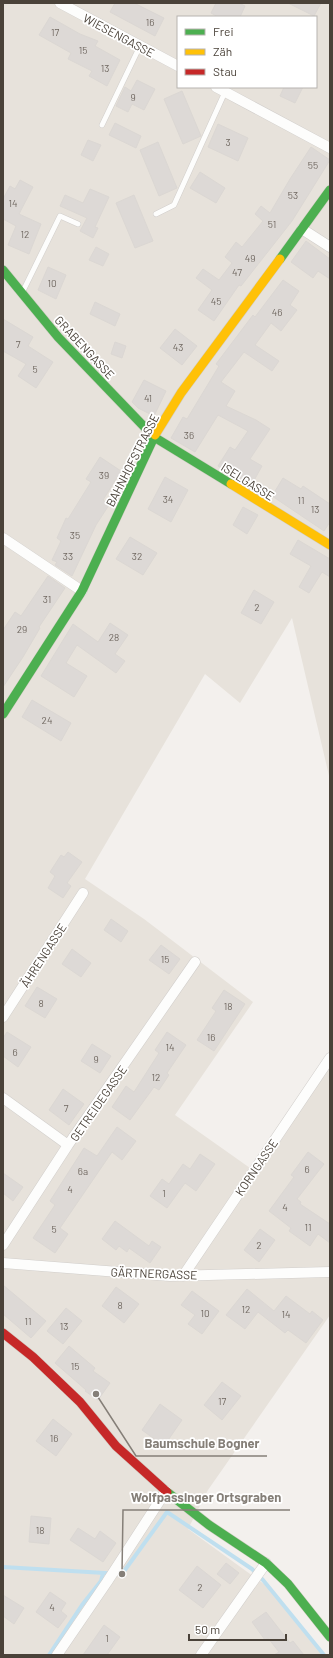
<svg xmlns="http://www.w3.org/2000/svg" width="333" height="1658" viewBox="0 0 333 1658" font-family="Barlow,sans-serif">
<rect width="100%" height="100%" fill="#f3f0ed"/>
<path fill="#e7e2db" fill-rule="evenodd" d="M3,3H330V780L292,618L240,703L205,674L85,879L144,919L253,1002L175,1115L250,1168L330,1051V1315L208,1490L188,1529L271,1589L323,1655H3ZM178,17H316V87H178Z"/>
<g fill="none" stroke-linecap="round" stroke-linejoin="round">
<path stroke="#bfdfef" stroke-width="4" d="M3,1567L122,1574L167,1512L252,1569L263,1580L324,1655
M49,1655L82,1605L101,1581L103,1573"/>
</g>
<path fill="#ddd9d6" stroke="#dbd7d3" d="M115,3H134L164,18L155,36L110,12Z
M216,3H239L245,6L240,17H218L211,13Z
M288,3H321L314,16Z
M50,17L80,34L98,41L95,46L120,60L107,86L89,76L92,71L68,59L71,53L39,35Z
M137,80L155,89L144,110L132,104L128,112L116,106L125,87L131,91Z
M284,87H303L295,103L280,96Z
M182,91L201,136L183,144L164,99Z
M115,123L141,136L136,148L109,135Z
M218,124L248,138L238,161L208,147Z
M88,140L101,145L93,161L81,155Z
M158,142L177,188L159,196L140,150Z
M311,147L330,160L292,221L241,286L239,285L214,321L198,310L212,290L196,278L203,269L219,280L232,263L225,257L236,242L242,247L263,221L255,214L261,206L270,213L290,179Z
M200,172L225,188L216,203L190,188Z
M20,180L33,187L19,214L41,224L29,254L8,245L16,226L3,219V199L10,186L15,189Z
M90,189L109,197L95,227L98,228L93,238L80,231L87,218L60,206L65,195L83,203Z
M134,195L153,241L135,248L116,203Z
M306,241L330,259V279L318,271L313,278L291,262Z
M96,247L109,254L103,266L89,260Z
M48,267L66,275L56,299L38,290Z
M283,280L299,291L290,305L297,310L281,331L271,323L255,345L279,361L272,371L244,352L221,382L235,391L226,406L256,420L270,429L250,459L262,466L251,486L218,466L230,447L235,450L248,431L218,415L195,452L171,438L183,417L187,419L219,366L216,364L253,315L255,317Z
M95,302L120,314L115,326L90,314Z
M3,319L33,337L28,346L53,362L36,388L18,376L26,364L3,351Z
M175,329L197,346L182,365L160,348Z
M115,342L126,346L122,358L111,354Z
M144,380L166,391L154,416L138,408L132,402Z
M100,457L121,471L103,500L109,505L96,525L72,576L55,565L57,562L52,560L61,541L57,538L66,518L68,519L91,482L86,479Z
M165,477L188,490L171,522L148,509Z
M283,478L301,489L303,486L330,504V522L324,531L272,496Z
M243,507L258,515L247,534L233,525Z
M130,537L157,553L143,575L116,559Z
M298,540L330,559V577L322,572L309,593L299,587L311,566L290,554Z
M48,576L65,588L39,627L40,628L23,657L3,687V630L15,612L21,616Z
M254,590L274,602L261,624L241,613Z
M110,623L128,635L115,654L125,661L116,673L77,645L66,663L87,676L74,697L41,676L73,624L98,642Z
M32,700L71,723L61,741L22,717Z
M68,852L82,862L67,883L71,886L63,898L48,888L55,876L50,872L61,855L64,857Z
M111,919L128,931L121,942L104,930Z
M161,945L180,959L169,974L149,960Z
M72,949L91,963L81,977L62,964Z
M37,987L57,999L45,1018L25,1006Z
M224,990L245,1004L214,1051L197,1040L216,1011L212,1008Z
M7,1032L31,1047L18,1067L3,1056V1038Z
M167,1032L186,1045L167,1073L169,1075L159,1090L154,1087L130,1120L112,1107L126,1086L134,1092L159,1053L155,1050Z
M92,1044L111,1056L100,1073L81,1061Z
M63,1089L84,1104L69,1125L49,1110Z
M117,1127L136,1141L122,1160L112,1152L60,1228L68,1234L55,1253L33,1238L55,1205L50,1201L84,1148L97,1156Z
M308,1152L324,1164L297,1199L301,1202L300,1204L330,1224V1243L318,1234L310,1246L289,1231L291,1228L269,1211L294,1177L291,1175Z
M200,1154L215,1164L196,1191L185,1183L167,1208L150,1196L162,1179L169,1184L183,1164L190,1169Z
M3,1173L23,1187L13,1201L3,1193Z
M115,1221L149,1246L152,1241L161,1247L150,1263L129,1248L127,1252L119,1246L116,1250L102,1239Z
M260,1229L275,1240L259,1262L244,1250Z
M3,1285L46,1321L31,1338L3,1314Z
M116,1287L139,1304L124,1323L102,1306Z
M247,1289L274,1311L286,1296L310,1314L312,1311L323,1320L306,1343L288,1330L285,1333L258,1312L245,1329L226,1315Z
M192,1291L219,1311L202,1334L188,1324L195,1315L181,1305Z
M66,1308L82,1321L63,1344L47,1331Z
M69,1346L95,1368L93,1371L110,1383L98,1400L85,1391L86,1390L55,1363Z
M222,1382L241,1396L222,1420L204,1405Z
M160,1404L182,1420L164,1446L142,1430Z
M53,1419L72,1434L56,1456L36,1441Z
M31,1516L51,1518L49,1544L29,1542Z
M78,1528L95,1539L100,1531L116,1543L103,1562L70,1540Z
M226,1563L239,1573L230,1584L217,1574Z
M197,1566L221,1585L203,1608L179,1590Z
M50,1592L66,1603L61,1611L67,1616L58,1628L36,1612Z
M3,1595L24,1608L14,1624L3,1616Z
M266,1612L290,1643L293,1641L304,1655H274L279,1652L268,1638L265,1640L252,1622Z
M104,1625L120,1637L107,1655H83Z"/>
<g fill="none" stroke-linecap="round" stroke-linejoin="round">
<defs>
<path id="lane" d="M102,125L140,46
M156,214L174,205L225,92
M23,291L60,216L78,224"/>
<path id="street" d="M60,3L178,66
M216,87L330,148
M302,229L330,247
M3,538L82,591
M3,1017L83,893
M3,1098L68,1145
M3,1245L68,1145L195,962
M3,1263L170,1276L330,1272
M183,1276L330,1058
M57,1655L107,1582L166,1491
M201,1655L266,1563"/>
<path id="fast" d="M280,259L330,190
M3,270L58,337L154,437L231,484
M3,714L82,591L155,435
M167,1492L209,1525L266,1563L288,1584L330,1637"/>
<path id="slow" d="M155,435L181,393L280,259
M231,484L330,545"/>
<path id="jam" d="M3,1333L33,1357L80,1402L116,1446L167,1492"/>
</defs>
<use href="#lane" stroke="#d1cecb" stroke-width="6"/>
<use href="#street" stroke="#d1cecb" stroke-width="11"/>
<use href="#fast" stroke="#d2cdc4" stroke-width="10"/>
<use href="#slow" stroke="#d2cdc4" stroke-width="10"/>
<use href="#jam" stroke="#d2cdc4" stroke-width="10"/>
<use href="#lane" stroke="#fdfdfc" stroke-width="5"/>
<use href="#street" stroke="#fdfdfc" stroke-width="10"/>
<use href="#fast" stroke="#4caf50" stroke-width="9"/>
<use href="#slow" stroke="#ffc107" stroke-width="9"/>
<use href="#jam" stroke="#c62828" stroke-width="9"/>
</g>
<g text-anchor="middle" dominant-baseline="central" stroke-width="3.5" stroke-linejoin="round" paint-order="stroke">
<g font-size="10" fill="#706861">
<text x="150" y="22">16</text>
<text x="55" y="32">17</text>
<text x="83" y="50">15</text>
<text x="105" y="68">13</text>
<text x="133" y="97">9</text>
<text x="228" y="142">3</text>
<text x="313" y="165">55</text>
<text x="293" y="195">53</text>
<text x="13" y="203">14</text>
<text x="272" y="224">51</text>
<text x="25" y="234">12</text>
<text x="250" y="258">49</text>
<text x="237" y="272">47</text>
<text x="52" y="283">10</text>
<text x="216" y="301">45</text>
<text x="277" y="312">46</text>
<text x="18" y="344">7</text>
<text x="178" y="347">43</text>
<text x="35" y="369">5</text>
<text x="148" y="398">41</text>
<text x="189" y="435">36</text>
<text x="104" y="475">39</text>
<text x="168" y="499">34</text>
<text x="301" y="500">11</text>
<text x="315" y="509">13</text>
<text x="75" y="535">35</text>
<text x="68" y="556">33</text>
<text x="137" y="556">32</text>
<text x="47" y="599">31</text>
<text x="257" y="607">2</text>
<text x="22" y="629">29</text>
<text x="114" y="637">28</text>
<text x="47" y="720">24</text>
<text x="165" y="959">15</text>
<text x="41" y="1003">8</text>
<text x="228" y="1006">18</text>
<text x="211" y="1037">16</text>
<text x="170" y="1047">14</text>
<text x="15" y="1052">6</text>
<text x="96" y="1059">9</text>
<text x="156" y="1077">12</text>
<text x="66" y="1108">7</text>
<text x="307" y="1169">6</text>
<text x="83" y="1171">6a</text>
<text x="70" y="1189">4</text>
<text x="164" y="1193">1</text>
<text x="285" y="1207">4</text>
<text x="308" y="1227">11</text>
<text x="54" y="1229">5</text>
<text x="259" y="1245">2</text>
<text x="120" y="1305">8</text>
<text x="246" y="1309">12</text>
<text x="205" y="1313">10</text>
<text x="286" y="1314">14</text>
<text x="28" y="1321">11</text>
<text x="64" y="1326">13</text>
<text x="75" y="1366">15</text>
<text x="222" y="1401">17</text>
<text x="54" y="1438">16</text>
<text x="40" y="1530">18</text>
<text x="200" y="1587">2</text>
<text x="52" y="1607">4</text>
<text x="107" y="1638">1</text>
</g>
<g font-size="12" fill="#4a4239" stroke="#fff">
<text transform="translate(119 35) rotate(28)">WIESENGASSE</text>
<text transform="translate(85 347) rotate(47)">GRABENGASSE</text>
<text transform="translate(132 460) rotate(-63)">BAHNHOFSTRASSE</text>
<text transform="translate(248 481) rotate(32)">ISELGASSE</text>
<text transform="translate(43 955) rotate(-57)">ÄHRENGASSE</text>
<text transform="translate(98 1103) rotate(-55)">GETREIDEGASSE</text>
<text transform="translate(256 1167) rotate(-56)">KORNGASSE</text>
<text transform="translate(154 1273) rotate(2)">GÄRTNERGASSE</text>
</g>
</g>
<path fill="none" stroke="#857f78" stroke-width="1.5" d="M96 1394L136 1456H267M122 1574L123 1510H290"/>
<g fill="#857f78" stroke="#fff" stroke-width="1.5">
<circle cx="96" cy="1394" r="4"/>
<circle cx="122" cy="1574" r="4"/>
</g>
<g font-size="13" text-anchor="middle" font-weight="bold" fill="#857f78" stroke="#fff" stroke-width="3.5" stroke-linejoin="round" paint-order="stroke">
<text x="202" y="1448">Baumschule Bogner</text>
<text x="206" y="1502">Wolfpassinger Ortsgraben</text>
</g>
<rect width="333" height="1658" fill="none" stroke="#4a4239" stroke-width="8"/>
<rect x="177" y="16" width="140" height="72" fill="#ffffff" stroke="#b7b3b0"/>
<rect x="185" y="29" width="20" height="6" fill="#4caf50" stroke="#b7b3b0"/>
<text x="213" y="36" font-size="12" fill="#4a4239">Frei</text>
<rect x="185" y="49" width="20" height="6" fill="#ffc107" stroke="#b7b3b0"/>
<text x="213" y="56" font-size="12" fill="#4a4239">Zäh</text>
<rect x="185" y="69" width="20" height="6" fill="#c62828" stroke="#b7b3b0"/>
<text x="213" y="76" font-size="12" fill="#4a4239">Stau</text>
<path d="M189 1634v6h97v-6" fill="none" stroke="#4a4239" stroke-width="2"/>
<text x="195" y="1634" font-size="12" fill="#4a4239" stroke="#ffffff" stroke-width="3" paint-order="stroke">50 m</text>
</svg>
